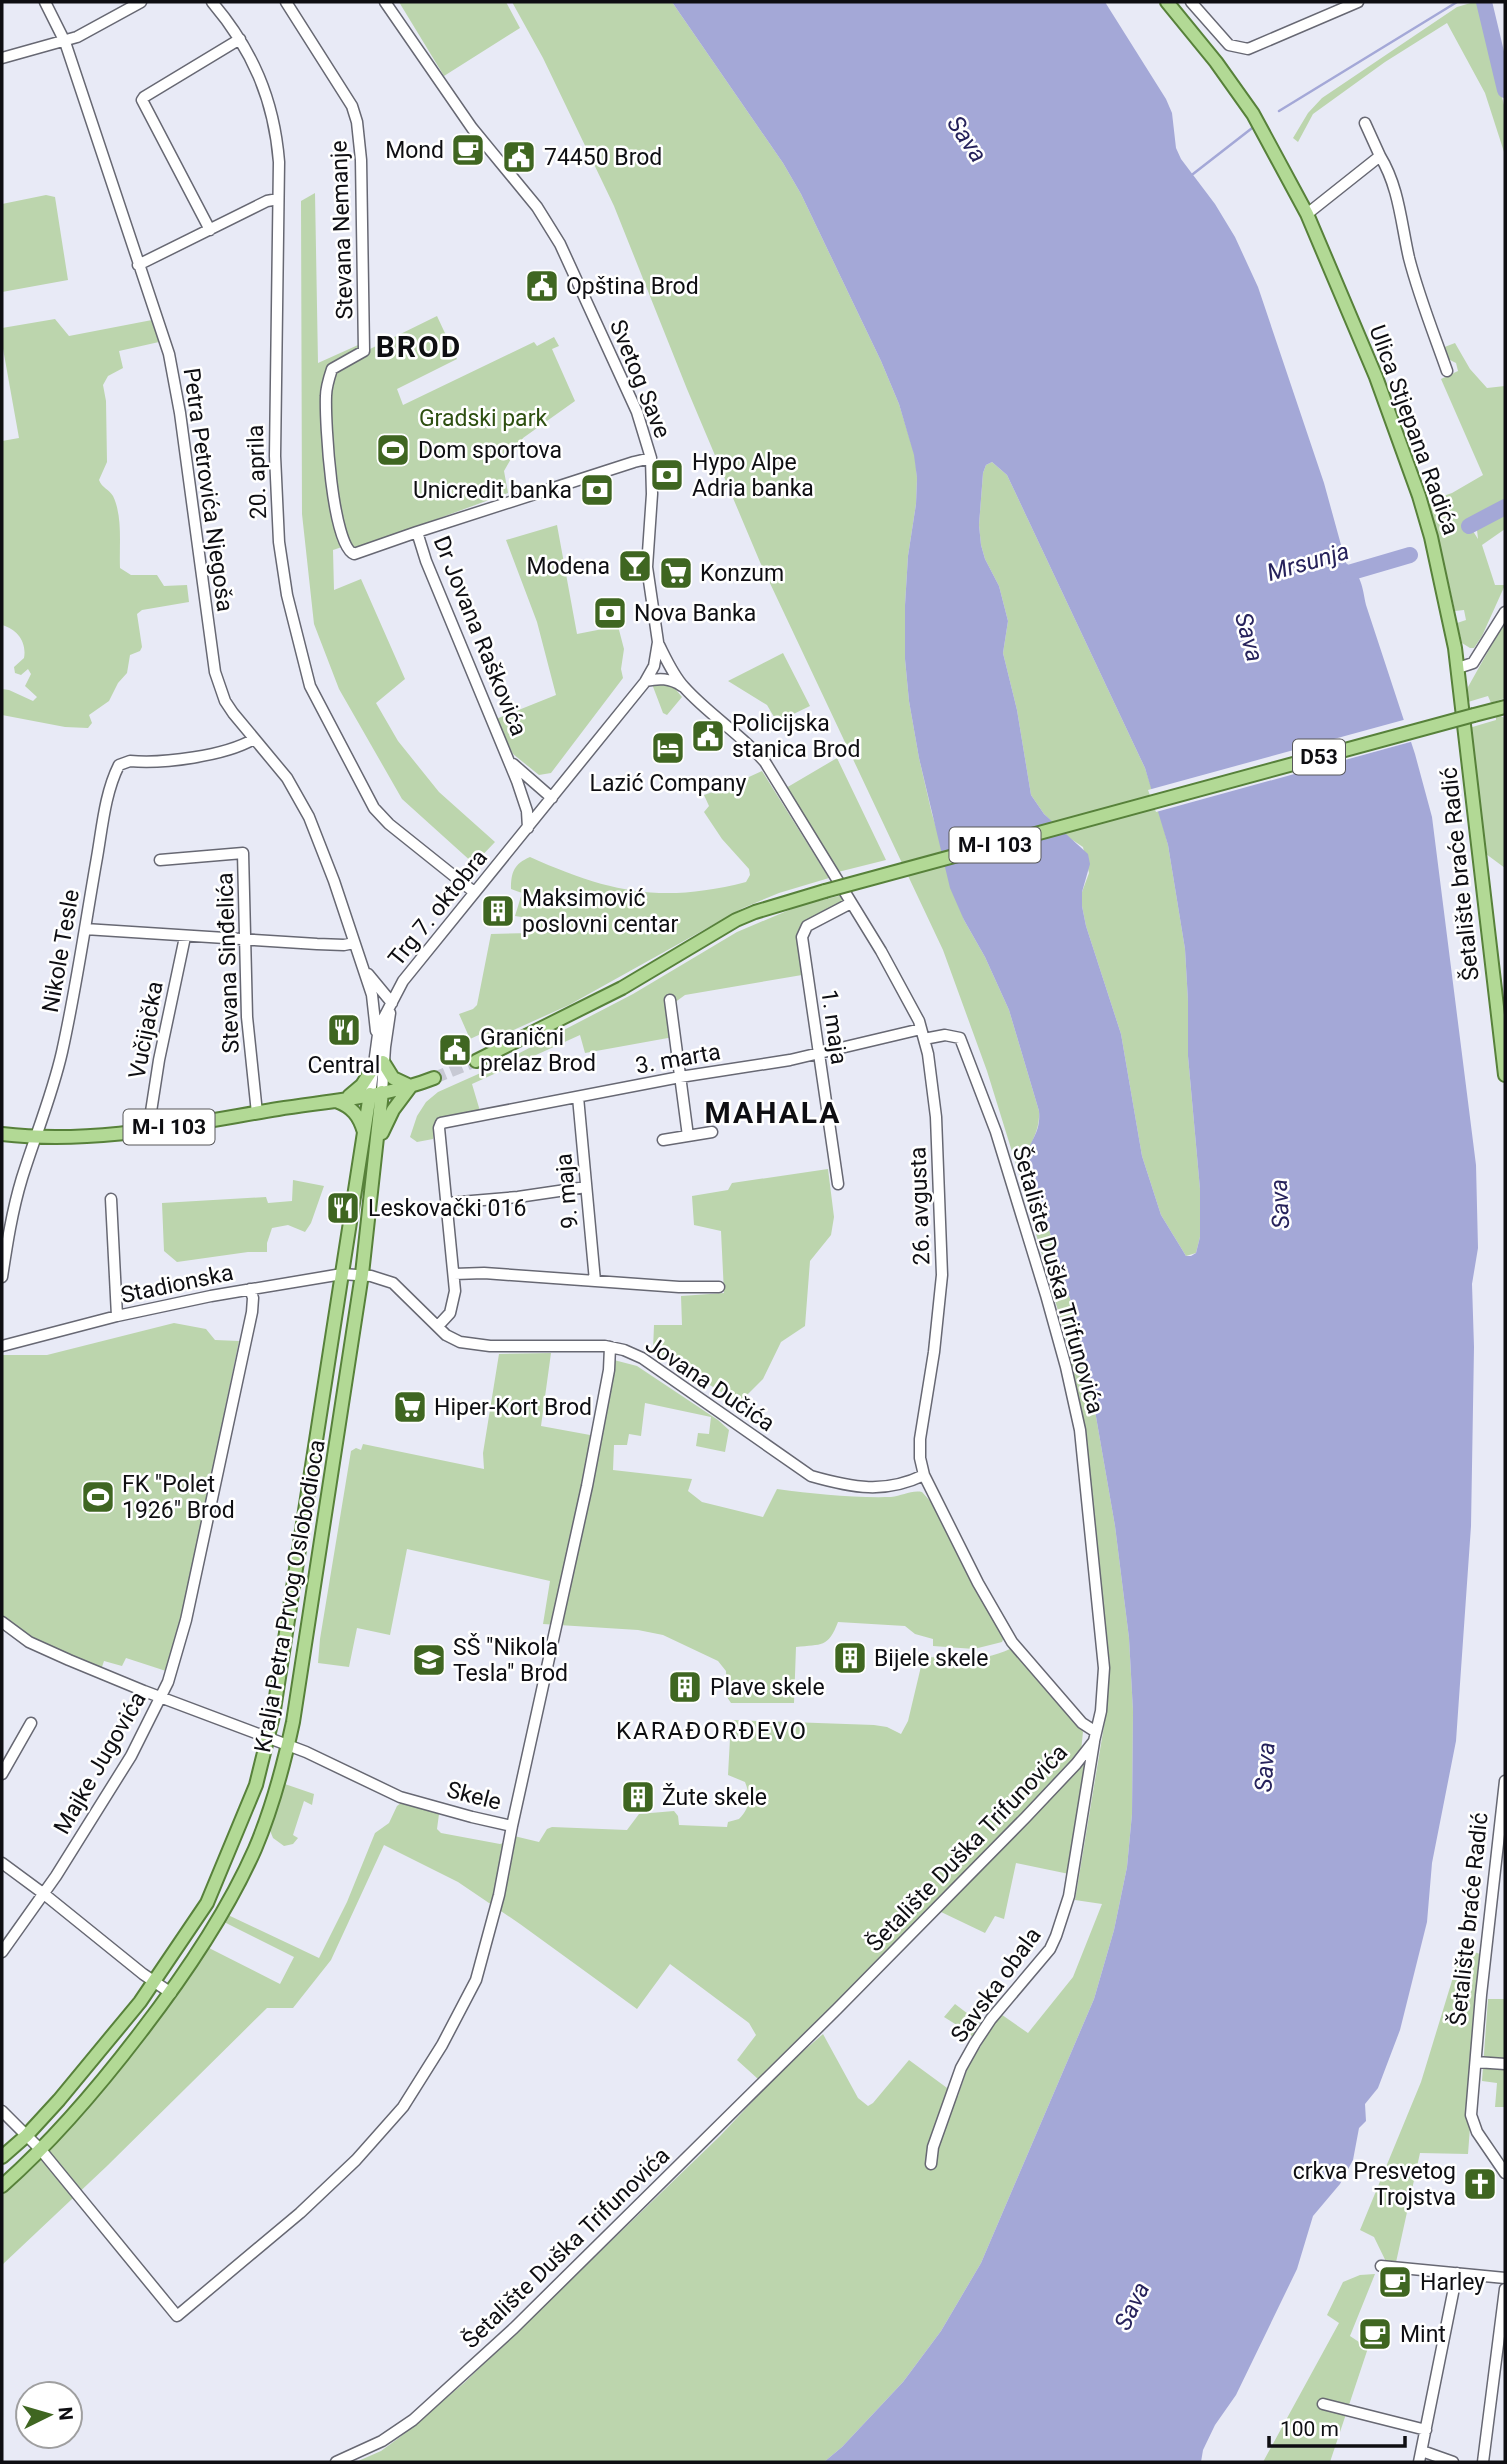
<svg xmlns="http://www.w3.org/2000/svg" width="1507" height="2464" viewBox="0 0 1507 2464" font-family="Roboto,sans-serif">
<rect width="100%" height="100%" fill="#e8eaf6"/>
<path fill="#bcd5ad" d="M399,2H506L520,28L444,76Z
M512,2H672L783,163L801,194L881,361L899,404L915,456L917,478L916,504L908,556L905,605V659L909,701L919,758L932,814L964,920L985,957L1009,1010L1039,1111C1040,1132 1031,1139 1027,1157L1070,1298L1090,1382L1115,1526L1129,1638L1133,1711L1132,1814L1127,1867L1114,1930L1094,1999L981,2263L941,2331L903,2382L842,2447L824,2462H356L381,2451L400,2437L464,2383L720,2136L785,2067L823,2034L858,2098L868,2106L873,2103L909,2060L958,2096L969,2064L981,2046L968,2032L944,2017L955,2004L984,2026L995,2010L1028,2033L1073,1977L1102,1904L1075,1900L1105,1720L1110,1665L1082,1419L1067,1342L1018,1171L987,1071L943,950L760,562L687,389L614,206L543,58Z
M1474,2H1478L1505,109V155L1485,93L1447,23L1385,62L1313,114L1298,142L1293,138L1308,113L1322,98L1457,7Z
M315,193L318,363L367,341L370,349L437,316L457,359L397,389L403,405L534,342L537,346L554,337L559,346L552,349L575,401L523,438L504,471L508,493L358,548L348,545L333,550L334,590L361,579L405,679L376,703L398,741L439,792L495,842L474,864L402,799L339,689L314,624L302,514L301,201Z
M46,195L55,197L68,280L2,292V204Z
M55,319L69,336L152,320L159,342L119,351L123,368L108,376L103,385L106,401L107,462L99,480C102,488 109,489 113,496C123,517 119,545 120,568L131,575H157L164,586L187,585L189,602L142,610L137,614L142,647L140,651L130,655L127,673L118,683L109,701L89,715L92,723L88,728L65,727L2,715V689L9,690L33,701L37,697L25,686L31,674L28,669L21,675L15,673L14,667L24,658C27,642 17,629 2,625V441L19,438L2,343V328Z
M1455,343L1470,369L1487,388L1505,386V500L1466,520L1478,539L1477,530L1505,514V529L1482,545L1495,585H1505L1482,636L1474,648H1470L1462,643L1457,623L1466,620L1464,610L1455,611L1438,536L1426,502L1452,493L1483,475L1441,379L1458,371L1456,363L1446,358L1442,348Z
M992,462L1007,475L1145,768L1159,811L1168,845L1185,949L1188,1001V1056L1200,1189V1237L1196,1253L1186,1256L1161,1215L1142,1156L1121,1034L1086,926L1082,906V892L1089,873L1083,847L1068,837L1044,814L1031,795L1017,710L1003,653L1008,621L999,586L985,559L981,545L979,525L983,473L986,465Z
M557,525L577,634L618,626L624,649L621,669L623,678L551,773L539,775L513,754L496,719L556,695L537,622L506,540Z
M1505,621V698L1491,703L1488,696L1468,702V687Z
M783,653L810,706L777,722L767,705L728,681Z
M656,682L672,685L682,697L667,715L663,713L652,684Z
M1500,716L1505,718V868L1486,854L1481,844L1469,728L1496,720V717Z
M837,758L886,860L838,872L786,788Z
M762,771L829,878L779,893L743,908L569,1005L487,1042L483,1033L470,1039L459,1014L473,1009L477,1005L491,934L532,933L534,919L515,916L522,893L511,889C511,872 514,864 530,857C608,892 661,904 746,882L750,875L749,869L722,839L704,812L709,806L704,795L727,787Z
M843,895L847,903L799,935L802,975L685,995L674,1003L679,1036L585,1053L580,1035L472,1084L480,1111L440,1118L436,1124L433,1139L417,1142L410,1137L417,1116L426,1102L438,1092L485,1071L633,994L737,932L801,905Z
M828,1169L834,1217L831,1235L810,1261L805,1326L781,1342L763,1379L739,1403L653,1350L654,1325H682L681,1296L724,1293L721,1231L694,1225L692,1196L728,1190L732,1183Z
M293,1180L324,1186L311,1223L305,1232L288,1225L272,1228L267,1243V1252H248L177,1262L164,1251L162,1203L266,1197L268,1203L292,1201Z
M174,1323L206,1329L215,1340L239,1341L183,1612L166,1671L126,1658L122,1666L104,1661L101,1670L24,1635L2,1618V1355H47Z
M551,1353L541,1426L601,1437L614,1360L637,1366L718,1420L729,1430L725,1452L696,1446L698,1433L709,1434L711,1417L645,1403L641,1436L629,1434L627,1445H614L613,1470L692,1479L688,1491L702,1502L763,1517L777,1489C815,1494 852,1498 891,1497C902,1496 911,1490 922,1492L931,1502L1004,1637L1002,1642L974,1649L933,1646V1639L915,1634L905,1626L838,1622C828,1648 822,1644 796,1647L794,1703H731L727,1697L726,1671L718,1661L663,1635L638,1630L543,1624L550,1581L407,1549L390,1635L357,1628L349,1667L318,1663L320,1639L351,1451L356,1448L361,1450L363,1444L484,1469L483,1453L499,1354Z
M1010,1649L1079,1722L1083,1732L1081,1751L974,1865L758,2079L737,2060L756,2035L749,2023L670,1964L637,2009L520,1924L458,1882L384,1845L331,1960L293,2008H267L107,2166L2,2265V2193C27,2170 52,2147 75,2122C123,2069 163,2009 203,1951L209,1948L280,1984L294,1957L224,1922L228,1915L319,1958L347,1902L375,1833L389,1823L397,1806L401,1803L439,1814L437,1829L441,1833L500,1844L509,1841L514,1836L539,1842L547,1829L552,1827L627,1830L639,1814L674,1811L678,1816L679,1825L727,1827L728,1822L739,1819C750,1808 751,1797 745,1782L728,1775L731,1720L874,1725L887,1727L901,1734L908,1721L923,1658C934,1656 944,1658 956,1659C976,1660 992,1657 1010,1649Z
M1086,1759L1069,1874L1016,1863L1004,1919L995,1916L985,1933L939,1911Z
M282,1783L314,1794L312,1805L304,1801L293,1835L298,1838L293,1844L284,1846L273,1838L269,1828Z
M1462,1948L1483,1955L1468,2154L1420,2153L1393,2276L1374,2237L1360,2230L1421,2082Z
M1488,1999H1505V2107H1495L1497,2083L1482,2081Z
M1375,2274L1350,2336L1368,2348L1330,2462H1263L1339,2323L1327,2315L1343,2282L1360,2275Z"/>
<path fill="#a4a8d7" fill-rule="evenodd" d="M672,2H1105L1166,99L1172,113L1176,148L1181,159L1215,204L1235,237L1258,287L1324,483L1346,563C1362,575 1362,586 1366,605L1415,754L1432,817L1476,1165L1478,1248L1472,1284L1474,1347L1471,1526L1456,1741L1432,1863L1427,1922L1400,2030L1378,2088L1365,2104L1366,2121L1359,2128L1353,2160L1340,2184L1313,2216L1297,2269L1236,2395L1215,2425L1203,2450L1201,2462H824L842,2447L903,2382L941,2331L981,2263L1094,1999L1114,1930L1127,1867L1132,1814L1133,1711L1129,1638L1115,1526L1090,1382L1070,1298L1027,1157C1030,1138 1041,1134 1039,1111L1009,1010L985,957L964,920L950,888L919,758L909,701L905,659V605L908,556L916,504L917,478L914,455L899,404L881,361L801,194L783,163ZM992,462L1007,475L1145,768L1168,845L1185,949L1188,1001V1056L1200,1189V1237L1196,1253L1191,1256H1186L1161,1215L1142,1156L1121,1034L1086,926L1082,906V892L1090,864L1088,854L1044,814L1031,795L1017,710L1003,653L1008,621L999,586L985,559L981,545L979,525L983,473L986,465Z"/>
<path fill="#e8eaf6" d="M1407,719L1414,741L1156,812L1148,790Z"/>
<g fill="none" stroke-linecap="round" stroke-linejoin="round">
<path stroke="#a4a8d7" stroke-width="2.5" d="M1279,111L1457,2
M1193,174L1256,125"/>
<path stroke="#a4a8d7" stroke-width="16" d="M1484,2L1505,90
M1469,526L1505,507
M1335,577L1410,555"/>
<path stroke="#c7c9d4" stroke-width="12" stroke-dasharray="12 6" stroke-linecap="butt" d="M434,1078L476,1061"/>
<defs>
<path id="minor" d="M45,2L65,42L169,354L180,413L215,672L225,701L233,713L287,778L309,817L334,881L372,995L376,1031
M212,2C252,49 274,99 279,162L275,456L279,542L287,595L310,686L374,808L389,824L474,892
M286,2L352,106L357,122L361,160L364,351L332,369C329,378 326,387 326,396C325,422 332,546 354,554L417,532
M1191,2L1229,45L1248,49L1358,2
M2,58L77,37L141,2
M1365,123L1380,156
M1307,214L1380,156C1399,187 1401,223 1409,258C1419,297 1434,334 1447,371
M210,230L142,100L144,97L240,39
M138,265L267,201L278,199
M659,645C666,659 673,675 684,687C709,715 741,734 765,762L881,951L919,1021L928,1054L936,1117L942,1275L934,1352L920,1439V1458L924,1475L978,1583L1012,1642L1082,1723L1096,1732
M1458,668L1473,663L1505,612
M646,681C659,678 670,678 682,686
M513,764L552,798
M528,828L527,811L517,781L426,561L417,532L634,462L651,458
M160,860L243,853L247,1017L257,1113
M85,929L317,944L344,945L354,943
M368,974L392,1003
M670,1000L688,1136
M382,1092L385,1047L390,1013
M370,1094L379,1027L403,981L645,682L654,666L658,642L647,567L652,494L651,458L637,412L560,244L537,207L472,128L385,2
M578,1097L595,1281
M148,1131L159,1060L185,937
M663,1140L712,1132
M838,1184L802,937L807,926L851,903
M111,1199L117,1316
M448,1203L518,1197L586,1187
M454,1274L484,1273L679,1287H719
M2,1277C7,1244 12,1211 22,1178C35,1136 52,1096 62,1052C76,989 85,926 96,863C102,831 104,795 119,765L130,761C163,764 225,756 254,739
M438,1326L450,1313L455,1291L439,1128L441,1123L680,1077L790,1060L921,1029
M2,1346L117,1316L211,1296L342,1274L371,1276L393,1283L446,1335L460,1342L490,1346H605L624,1350L642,1358L811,1476C853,1488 885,1494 924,1475
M2,1622L29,1642L69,1660L144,1691L306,1752L400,1797L472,1817L512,1826L587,1486L609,1370L610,1347
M2,1774L31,1723
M1505,1781L1481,1995L1471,2115L1477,2132L1505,2173
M2,1863L44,1894L143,1974L171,1993
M2,1952L56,1876L131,1756L168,1682L186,1620L252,1312L253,1298L250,1289
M1476,2062L1505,2064
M2,2111L41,2150L177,2316L300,2213L356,2160L403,2107L442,2045L476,1980L499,1895L512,1826
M931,2164L933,2147L961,2068L975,2043L991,2019L1050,1949L1056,1936L1069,1896L1094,1742
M1381,2266L1505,2278
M1323,2404L1426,2430
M1422,2451L1453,2462
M336,2462L382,2441L413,2420L514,2328L837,2009L1026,1817L1076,1764L1094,1741L1101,1711L1104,1668L1080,1430L1066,1367L1046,1295L996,1132L960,1038L945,1035L924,1039
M1419,2462L1457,2273
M1483,2462L1505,2289"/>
<path id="major" d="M1167,2L1216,62L1253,114L1307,214L1376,377L1419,496L1431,537L1455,648L1505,1075
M1474,715L1505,707
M476,1061L622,988L736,920L755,912L825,891
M383,1062L393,1078L410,1086
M349,1096L362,1085L373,1068
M336,1101C352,1107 359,1115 364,1132
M382,1133L393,1110L411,1086
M2,1134C94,1145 187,1124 278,1109C329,1101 386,1097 434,1078
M2,2157L26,2136L59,2100L140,2002L207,1903L256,1785L273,1716L370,1094
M2,2186C54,2140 98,2088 140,2033C184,1976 226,1915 255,1849C272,1809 284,1764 293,1722L362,1274L382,1092"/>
</defs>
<use href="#minor" stroke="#676873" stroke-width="13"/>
<use href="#major" stroke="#57813a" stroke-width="16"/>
<use href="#minor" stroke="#fff" stroke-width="10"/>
<use href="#major" stroke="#b2d995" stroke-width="12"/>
<defs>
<path id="major-bridge" d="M825,891L1474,715"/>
</defs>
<use href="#major-bridge" stroke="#57813a" stroke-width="16" stroke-linecap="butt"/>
<use href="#major-bridge" stroke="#b2d995" stroke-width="12"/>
</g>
<defs>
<symbol id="cafe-square" viewBox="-11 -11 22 22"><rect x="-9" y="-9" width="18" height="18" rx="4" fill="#3f6621" stroke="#fff"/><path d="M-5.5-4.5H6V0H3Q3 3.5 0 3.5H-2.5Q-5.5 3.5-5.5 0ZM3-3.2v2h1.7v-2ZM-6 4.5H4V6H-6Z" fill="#fff"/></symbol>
<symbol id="civic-square" viewBox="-11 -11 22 22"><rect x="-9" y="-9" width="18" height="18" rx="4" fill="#3f6621" stroke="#fff"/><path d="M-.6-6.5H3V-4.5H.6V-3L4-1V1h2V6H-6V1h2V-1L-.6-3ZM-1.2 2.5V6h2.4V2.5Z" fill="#fff"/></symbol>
<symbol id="stadium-square" viewBox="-11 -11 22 22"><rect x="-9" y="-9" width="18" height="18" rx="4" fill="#3f6621" stroke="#fff"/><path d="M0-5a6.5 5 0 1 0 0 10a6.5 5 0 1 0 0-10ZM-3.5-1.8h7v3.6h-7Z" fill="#fff"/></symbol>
<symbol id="bank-square" viewBox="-11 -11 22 22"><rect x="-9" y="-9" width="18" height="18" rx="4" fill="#3f6621" stroke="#fff"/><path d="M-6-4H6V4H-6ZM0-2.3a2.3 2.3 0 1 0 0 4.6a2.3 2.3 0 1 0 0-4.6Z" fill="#fff"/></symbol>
<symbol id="bar-square" viewBox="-11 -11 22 22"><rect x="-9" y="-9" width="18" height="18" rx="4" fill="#3f6621" stroke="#fff"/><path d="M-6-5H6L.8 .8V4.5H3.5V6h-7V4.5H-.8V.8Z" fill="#fff"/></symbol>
<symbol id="supermarket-square" viewBox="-11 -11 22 22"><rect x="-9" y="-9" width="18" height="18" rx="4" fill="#3f6621" stroke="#fff"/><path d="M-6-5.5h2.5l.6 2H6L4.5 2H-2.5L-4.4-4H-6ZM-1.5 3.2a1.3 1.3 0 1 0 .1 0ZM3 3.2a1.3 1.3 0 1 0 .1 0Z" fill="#fff"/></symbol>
<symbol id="hotel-square" viewBox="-11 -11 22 22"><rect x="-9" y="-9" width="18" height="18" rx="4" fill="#3f6621" stroke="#fff"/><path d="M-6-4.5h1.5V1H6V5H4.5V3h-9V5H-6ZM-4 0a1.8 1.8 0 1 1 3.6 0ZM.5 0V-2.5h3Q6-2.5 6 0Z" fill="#fff"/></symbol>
<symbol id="building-square" viewBox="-11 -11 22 22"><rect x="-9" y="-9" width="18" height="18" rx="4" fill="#3f6621" stroke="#fff"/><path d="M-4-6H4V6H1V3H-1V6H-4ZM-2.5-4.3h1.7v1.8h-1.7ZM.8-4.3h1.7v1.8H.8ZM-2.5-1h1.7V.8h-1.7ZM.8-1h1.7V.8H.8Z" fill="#fff"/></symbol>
<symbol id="restaurant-square" viewBox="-11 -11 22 22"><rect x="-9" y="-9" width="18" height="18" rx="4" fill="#3f6621" stroke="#fff"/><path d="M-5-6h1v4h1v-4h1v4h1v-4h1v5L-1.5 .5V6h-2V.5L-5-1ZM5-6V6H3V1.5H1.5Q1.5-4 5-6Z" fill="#fff"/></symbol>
<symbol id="school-square" viewBox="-11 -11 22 22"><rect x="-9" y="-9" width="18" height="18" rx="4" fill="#3f6621" stroke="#fff"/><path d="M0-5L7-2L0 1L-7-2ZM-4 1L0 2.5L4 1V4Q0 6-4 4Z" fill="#fff"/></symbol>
<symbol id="church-square" viewBox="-11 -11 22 22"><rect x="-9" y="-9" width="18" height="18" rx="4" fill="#3f6621" stroke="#fff"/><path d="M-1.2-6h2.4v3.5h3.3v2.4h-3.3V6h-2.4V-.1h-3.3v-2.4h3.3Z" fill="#fff"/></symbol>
</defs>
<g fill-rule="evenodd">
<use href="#cafe-square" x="449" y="131" width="38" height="38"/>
<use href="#civic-square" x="500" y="138" width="38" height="38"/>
<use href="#civic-square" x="523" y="267" width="38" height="38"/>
<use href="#stadium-square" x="374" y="431" width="38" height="38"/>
<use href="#bank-square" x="648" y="456" width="38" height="38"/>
<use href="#bank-square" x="578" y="471" width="38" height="38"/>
<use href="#bar-square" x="616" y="547" width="38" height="38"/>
<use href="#supermarket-square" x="657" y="554" width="38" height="38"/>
<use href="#bank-square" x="591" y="594" width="38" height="38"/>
<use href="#civic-square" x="689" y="717" width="38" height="38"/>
<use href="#hotel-square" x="649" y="729" width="38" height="38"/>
<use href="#building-square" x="479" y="892" width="38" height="38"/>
<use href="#restaurant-square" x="325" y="1011" width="38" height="38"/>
<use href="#civic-square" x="436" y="1031" width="38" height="38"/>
<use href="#restaurant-square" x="324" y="1189" width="38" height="38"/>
<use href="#supermarket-square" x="391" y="1388" width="38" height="38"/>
<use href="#stadium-square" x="79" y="1478" width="38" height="38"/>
<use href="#building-square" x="831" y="1639" width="38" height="38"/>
<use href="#school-square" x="410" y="1641" width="38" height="38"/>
<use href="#building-square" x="666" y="1668" width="38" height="38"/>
<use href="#building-square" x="619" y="1778" width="38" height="38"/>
<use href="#church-square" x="1461" y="2165" width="38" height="38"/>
<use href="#cafe-square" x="1376" y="2263" width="38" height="38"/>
<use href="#cafe-square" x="1356" y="2315" width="38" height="38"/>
</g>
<g text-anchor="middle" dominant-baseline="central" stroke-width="5" stroke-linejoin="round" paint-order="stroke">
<g fill="#fff" stroke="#565659" stroke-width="2">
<rect x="1293" y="739.5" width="52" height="35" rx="5"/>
<rect x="949.5" y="827.5" width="91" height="35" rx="5"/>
<rect x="123.5" y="1109.5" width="91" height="35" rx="5"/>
</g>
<g font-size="21" font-weight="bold" fill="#0e0e12">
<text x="1319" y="757">D53</text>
<text x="995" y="845">M-I 103</text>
<text x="169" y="1127">M-I 103</text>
</g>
<g font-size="23" fill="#0e0e12" stroke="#fff" text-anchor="start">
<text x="444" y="150" text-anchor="end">Mond</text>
<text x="544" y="157">74450 Brod</text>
<text x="566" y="286">Opština Brod</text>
<text x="418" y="450">Dom sportova</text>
<text x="692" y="462">Hypo Alpe<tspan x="692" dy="26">Adria banka</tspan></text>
<text x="572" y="490" text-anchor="end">Unicredit banka</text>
<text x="610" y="566" text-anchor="end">Modena</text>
<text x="700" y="573">Konzum</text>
<text x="634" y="613">Nova Banka</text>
<text x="732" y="723">Policijska<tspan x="732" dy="26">stanica Brod</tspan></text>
<text x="668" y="783" text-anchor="middle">Lazić Company</text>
<text x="522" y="898">Maksimović<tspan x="522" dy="26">poslovni centar</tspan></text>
<text x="480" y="1037">Granični<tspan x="480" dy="26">prelaz Brod</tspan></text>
<text x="344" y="1065" text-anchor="middle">Central</text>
<text x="368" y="1208">Leskovački 016</text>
<text x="434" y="1407">Hiper-Kort Brod</text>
<text x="122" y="1484">FK "Polet<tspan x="122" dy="26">1926" Brod</tspan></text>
<text x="453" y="1647">SŠ "Nikola<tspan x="453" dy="26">Tesla" Brod</tspan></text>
<text x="874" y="1658">Bijele skele</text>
<text x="710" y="1687">Plave skele</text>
<text x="662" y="1797">Žute skele</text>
<text x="1456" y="2171" text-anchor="end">crkva Presvetog<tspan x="1456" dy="26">Trojstva</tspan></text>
<text x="1420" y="2282">Harley</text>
<text x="1400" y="2334">Mint</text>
</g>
<g font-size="23" fill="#0e0e12" stroke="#fff">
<text transform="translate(342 230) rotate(-92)">Stevana Nemanje</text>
<text transform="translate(640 379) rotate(68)">Svetog Save</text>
<text transform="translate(1414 430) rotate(70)">Ulica Stjepana Radića</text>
<text transform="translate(257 472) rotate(-92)">20. aprila</text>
<text transform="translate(208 490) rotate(82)">Petra Petrovića Njegoša</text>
<text transform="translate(480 636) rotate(68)">Dr Jovana Raškovića</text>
<text transform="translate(1460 874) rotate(-96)">Šetalište braće Radić</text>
<text transform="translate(438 908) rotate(-51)">Trg 7. oktobra</text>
<text transform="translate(61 951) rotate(-80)">Nikole Tesle</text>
<text transform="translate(228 963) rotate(-92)">Stevana Sinđelića</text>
<text transform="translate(834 1027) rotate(82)">1. maja</text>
<text transform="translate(146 1030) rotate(-79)">Vučijačka</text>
<text transform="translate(678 1059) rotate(-10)">3. marta</text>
<text transform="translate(567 1191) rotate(-95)">9. maja</text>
<text transform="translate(920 1206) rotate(-92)">26. avgusta</text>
<text transform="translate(1058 1280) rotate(74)">Šetalište Duška Trifunovića</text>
<text transform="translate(177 1284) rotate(-12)">Stadionska</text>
<text transform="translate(710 1384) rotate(34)">Jovana Dučića</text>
<text transform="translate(290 1596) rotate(-80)">Kralja Petra Prvog Oslobodioca</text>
<text transform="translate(100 1763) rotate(-60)">Majke Jugovića</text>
<text transform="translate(474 1796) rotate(14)">Skele</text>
<text transform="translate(967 1848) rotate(-46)">Šetalište Duška Trifunovića</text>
<text transform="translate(1469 1919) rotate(-84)">Šetalište braće Radić</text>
<text transform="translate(996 1985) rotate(-54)">Savska obala</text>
<text transform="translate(566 2248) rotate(-44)">Šetalište Duška Trifunovića</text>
</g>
<g font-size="23" fill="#2d4f10" stroke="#fff">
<text x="483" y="418">Gradski park</text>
</g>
<g font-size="24" font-style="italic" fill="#26225b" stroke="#fff">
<text transform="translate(967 139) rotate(56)">Sava</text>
<text transform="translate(1308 562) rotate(-16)">Mrsunja</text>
<text transform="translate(1249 637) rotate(75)">Sava</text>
<text transform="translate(1280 1204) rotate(-93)">Sava</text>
<text transform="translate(1265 1767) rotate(-86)">Sava</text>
<text transform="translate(1132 2306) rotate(-64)">Sava</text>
</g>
<g font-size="24" letter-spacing="2" fill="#0e0e12" stroke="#fff">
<text x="712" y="1731">KARAĐORĐEVO</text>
</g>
<g font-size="30" font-weight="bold" letter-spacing="2" fill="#0e0e12" stroke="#fff">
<text x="419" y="346">BROD</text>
<text x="773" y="1112">MAHALA</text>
</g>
</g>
<rect width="1507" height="2464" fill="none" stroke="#0e0e12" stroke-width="7"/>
<g transform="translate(49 2415) rotate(85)"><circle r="33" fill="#ffffff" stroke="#9f9fa0" stroke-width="2"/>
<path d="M0-5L12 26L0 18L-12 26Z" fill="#3f6621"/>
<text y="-10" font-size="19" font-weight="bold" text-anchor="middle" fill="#0e0e12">N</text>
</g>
<path d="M1269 2436v10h136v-10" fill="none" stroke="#0e0e12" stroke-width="3.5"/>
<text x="1280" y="2436" font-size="21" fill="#0e0e12" stroke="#ffffff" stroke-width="5" paint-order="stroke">100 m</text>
</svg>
